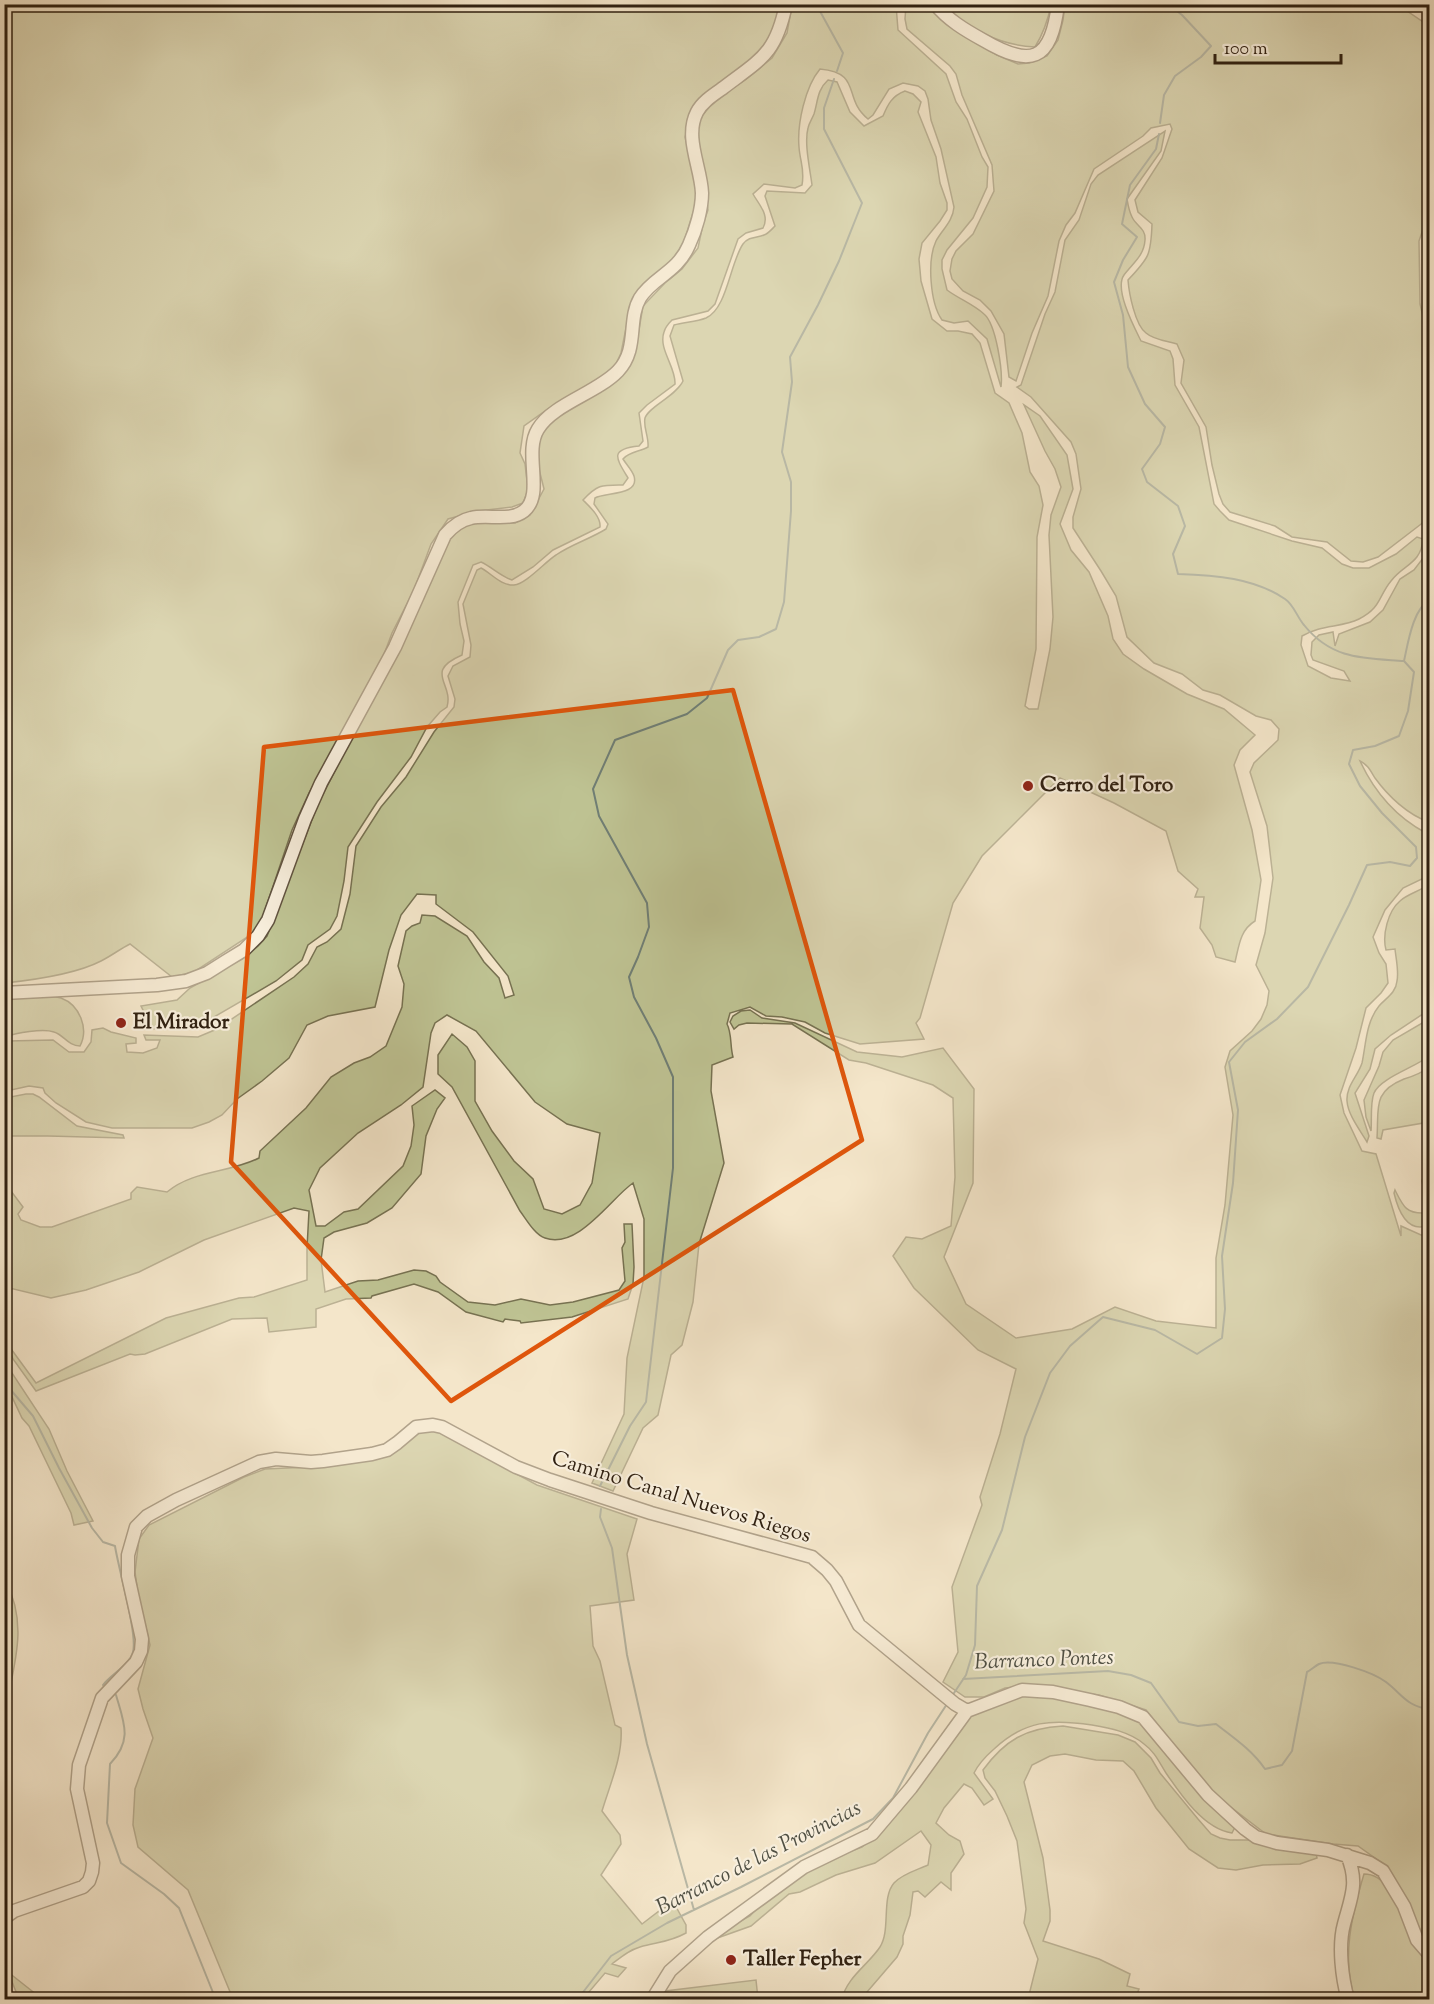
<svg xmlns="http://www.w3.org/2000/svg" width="1434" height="2004" viewBox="0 0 1434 2004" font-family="'Sorts Mill Goudy',serif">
<rect width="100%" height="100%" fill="#f4e6ca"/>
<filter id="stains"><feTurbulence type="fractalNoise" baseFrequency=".00333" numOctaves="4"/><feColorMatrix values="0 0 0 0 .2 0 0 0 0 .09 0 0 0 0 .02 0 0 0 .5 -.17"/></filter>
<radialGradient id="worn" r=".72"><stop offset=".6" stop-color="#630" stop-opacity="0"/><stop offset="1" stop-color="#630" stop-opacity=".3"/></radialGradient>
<path fill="#bfc494" stroke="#777252" stroke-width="1.5" d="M4,5H780L779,15L771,37L752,61L693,108L685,137L696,183V203L681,251L631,303L621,353L614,368L594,383L548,409L524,426L520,453L525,464L528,490L523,503L512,507L478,511L448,519L431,544L414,590L392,633L380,665L309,793L292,830L262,919L252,934L194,972L172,977L130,944C120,949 111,956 101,961C76,974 33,980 5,983Z
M792,5H896L898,30L946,74L956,102L967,119L982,157L988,167L987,187L973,218L947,250L942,260V269L947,290C959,299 973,304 984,314C996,324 1003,371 1001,387L987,339L968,321L954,323L942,320C930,303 927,260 936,241C942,230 953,221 954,207L941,149L931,120L928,99L925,91L918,86L903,83L889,89L873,115L868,119C842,98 863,73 820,69C805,87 797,124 799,147C800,162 805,169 802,185L795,188L764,184L753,194C759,205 770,215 763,228L746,233L738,239L715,304L708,311L672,320C669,323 665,328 664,332C658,349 676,367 675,384L647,405L639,413L643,441L639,446C609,449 616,458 628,478L623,485C602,485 598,484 583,500C590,507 601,517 600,527L553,550L533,567L512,580C500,576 492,567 481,562L473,565L458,602L460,624L464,641L462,655C423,672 454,683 447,707L440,712L427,727L411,757L377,802L348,847L344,881L337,916L330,929L308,945L302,960L276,981L195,1028L138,1029L146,1016L141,1006L177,1000L190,988L242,959L258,946L267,936L318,804L361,720L447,539L461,528L473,523H515L530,515L544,489L538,465V436L546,424L618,379L627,370L635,353L643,306L665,283L682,269L698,248L703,224L708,210L700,153L698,131L700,118L715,100L745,80L772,58L787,33Z
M906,5H929L955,30L997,55L1018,64L1029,63L1047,56L1058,40L1063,20L1065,5H1398L1429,26V211L1419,241L1420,304L1430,347L1429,518L1378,557L1363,562L1351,561L1327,542L1292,537L1275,526L1230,512L1223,504L1219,494L1212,465L1206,427L1181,383L1184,360L1177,344C1167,341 1154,340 1146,333C1135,325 1129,293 1128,280C1149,258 1151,255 1152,224L1138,212L1135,200L1162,158L1172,129L1170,124L1151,128L1143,136L1094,169L1075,213L1066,225L1059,241L1048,296L1032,333L1016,381L1009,377L1004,334L991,311L980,300L963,291L952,279L950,271L952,259L956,251L973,234L994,191L992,165L962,95L956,74L950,66L907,29L905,19Z
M942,5H1051C1048,20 1043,34 1035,47C997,45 971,29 942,5Z
M828,80L837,82L850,112L864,126L883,116C888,104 892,96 905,91L913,94L921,102L918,112L936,157L940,183L947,203V210L940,221L922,243L919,259L921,281L932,319L947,331H958L972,334L980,343L995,393L1009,403L1022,433L1030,472L1039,486L1043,505L1037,537L1036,649L1025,706L1029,709H1038L1050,649L1053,617L1049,535L1051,515L1061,487L1055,469L1045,451L1024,405L1040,416L1067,455L1073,489L1060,524L1071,550L1089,572L1108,616L1113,639L1123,654L1144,669L1187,694L1224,709L1255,735L1240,750L1234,765L1252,830L1261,880L1255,921C1240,930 1239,946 1235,962L1216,957L1212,945L1200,928L1204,897H1195L1198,889L1178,871L1166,831L1114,803L1060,778L982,856L953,903L920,1018L916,1023L924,1039L860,1044L825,1033L805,1022L782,1017L766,1016L750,1007L730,1013L727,1024C732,1033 730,1047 733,1057L712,1065L711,1091L724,1163L699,1244L693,1302L682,1345L671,1355L658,1415L643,1428L613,1491L592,1483L624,1414L627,1358L644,1277V1219L633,1183C611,1198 578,1250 545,1238C535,1235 526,1219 520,1211L452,1087L438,1074V1055L452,1034L467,1047L475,1061V1101L492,1131L514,1161L533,1179L544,1209L562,1214L580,1205L592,1183L600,1133L567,1124L535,1102L476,1031L447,1015L435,1023L431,1033L423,1087L401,1105L358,1133L320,1168L309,1190L316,1226H325L344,1212L358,1209L403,1166L411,1146L414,1125L412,1106L435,1090L445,1098L437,1109L426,1136L421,1174L392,1208L367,1223L334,1232L324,1238L321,1260L325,1292L358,1281L378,1280L414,1270L426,1271L436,1276L440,1282L468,1302L495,1305L521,1299L550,1305L573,1302L619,1290L625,1281L622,1248L625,1242L624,1224H632L634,1267L633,1284L628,1299L572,1317L521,1323L520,1321L505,1319L503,1322L466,1312L438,1292L414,1284L372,1296L371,1298L346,1299L316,1309V1327L269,1332L267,1318L232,1319L145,1354L135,1355L130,1354L36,1391L13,1359L6,1342L36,1383L166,1318L239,1298L254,1297L307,1280V1248L309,1211L294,1208L204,1240L139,1272L86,1290L51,1298L5,1287V1183L23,1207L18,1214L21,1220L40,1227H52L131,1199V1193L137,1187L167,1192C193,1170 230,1173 259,1158L260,1151L306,1108L331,1077L354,1063L370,1057L386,1046L402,1007L404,984L398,966L406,931L412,926L420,923L422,915L435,916L467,936L484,962L499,978L505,998L514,995L508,976L473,932L436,904V895L417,894L401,915L389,950L375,1007L328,1016L307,1025L289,1058L262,1081L237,1099L222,1115L209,1122L192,1128H112L86,1122L56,1103L45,1093L43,1088L29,1086L11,1090L5,1086V1044L8,1041L53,1040L69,1052H84L91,1042L92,1030L103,1028L111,1032L136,1038V1043L126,1044L127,1052L143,1053L157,1048L160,1040H146L144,1035L198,1037L217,1029L294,977L308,964L317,947L327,942L341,929L350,894L356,846L381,807L406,777L434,732L454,707L455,699L448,676L453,666L470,657L471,645L463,604L477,570L481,568C491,573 501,586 514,585C526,584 545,562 556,555C572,544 590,539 606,529L608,524L594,504L595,498C605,492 640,496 634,476C632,470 626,464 623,459C630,451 640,452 648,447C649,437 643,427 645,418C648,407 676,396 683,381L670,336L674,325C684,322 696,322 706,318C727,309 730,263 743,244C749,236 757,238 764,235C768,234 772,229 775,226L765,196L767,191L805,193L812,185C810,169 804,143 808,128C809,123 812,119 814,114C818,101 817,90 828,80Z
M1165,131L1161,151L1127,199C1128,205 1129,211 1132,217C1136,226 1146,228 1145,240C1144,256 1133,263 1124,275C1114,289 1134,327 1141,341L1170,351L1173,359L1175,385L1199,427L1214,504L1220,511L1229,520L1292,541L1322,548L1342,564L1353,568H1369L1396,554L1417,537L1423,539C1421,564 1404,564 1391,581C1378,597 1381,608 1359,619C1341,628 1322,624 1302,636L1301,645L1308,666L1331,678L1350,681L1344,671L1313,660L1311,655L1312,642L1319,635L1333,632L1335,646L1339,634L1370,622L1383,610L1400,579L1414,570L1427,553L1429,539V822C1408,815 1388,796 1375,778C1370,770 1368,765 1360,761C1374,791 1396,817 1426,833C1430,849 1432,863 1424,878L1403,888L1385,910L1373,937L1379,953L1386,964L1388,983L1381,993L1366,1008L1356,1048L1340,1095L1344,1113L1362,1151L1376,1154L1401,1236V1226L1421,1235L1429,1234V1942L1423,1936L1408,1904L1386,1866L1358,1846L1333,1844L1266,1834L1211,1792L1146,1710L1099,1695L1028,1686L1005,1688L984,1697H965L943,1682L958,1652L952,1587L982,1505L980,1497L1000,1434L1016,1369L978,1350L914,1288L893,1256L906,1237L922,1239L951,1226L955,1177L953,1098L933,1085L866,1063L849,1060L792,1024L747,1023L739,1025L734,1029L730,1022L733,1016L741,1011L750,1010L762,1018L795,1023L857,1052L902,1057L943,1048L974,1089L973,1183L944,1257L966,1304L1016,1338L1072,1329L1115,1307L1156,1321L1216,1328V1258L1225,1205L1233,1115L1225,1067L1230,1051L1252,1031L1261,1019L1267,1005L1269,991L1256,965L1265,933L1273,878L1267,826L1250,772L1254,763L1278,740L1279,729L1271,720L1256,716L1220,695L1203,690L1182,674L1154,663L1127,637L1116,596L1101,571L1073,528V517L1081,489L1076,454L1071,442L1031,397L1017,387L1021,385L1045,314L1055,292L1065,240L1079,220L1091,184L1098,175Z
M1429,884V1010L1391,1035L1375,1049L1370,1069L1355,1093L1369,1136L1367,1142C1360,1130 1348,1115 1347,1101C1346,1086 1358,1076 1362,1063C1366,1044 1366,1022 1379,1006C1386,998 1396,993 1397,981C1399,971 1396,959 1395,949L1386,950C1382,935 1388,911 1400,901C1407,894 1421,891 1429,884Z
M47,995C52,996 57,997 61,998C80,1005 89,1029 80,1046C68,1046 64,1035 54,1032C43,1028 16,1033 5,1037L4,999Z
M1429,1019V1056C1416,1067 1380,1078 1374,1093C1370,1103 1372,1120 1371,1131L1366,1117L1364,1100L1379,1066L1383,1052L1393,1040Z
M1429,1067V1122L1383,1130L1381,1139L1377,1138C1379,1108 1372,1092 1404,1079C1414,1076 1422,1073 1429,1067Z
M26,1094H33L39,1097L77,1126L123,1135L124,1138L48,1136H11L5,1138V1098Z
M1429,1160V1225C1407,1234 1398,1210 1394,1193L1395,1190C1403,1206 1406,1214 1425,1213L1428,1210L1422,1181Z
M5,1358L6,1364L49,1429L67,1471L93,1521L74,1525L71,1513L29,1426L22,1418L12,1397L5,1388Z
M435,1430L537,1485L637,1519L627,1554L634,1600L590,1606L593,1646L600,1661L615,1725L621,1728C623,1756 610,1784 602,1811L620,1835L621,1844L601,1875L642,1924L663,1908L675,1905L686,1925V1933C670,1942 658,1942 640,1947C629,1950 621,1957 612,1964L626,1968L618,1977L605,1973L583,1999H233L188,1890L138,1847L133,1825L135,1789L153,1738L143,1709L138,1689L150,1645L138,1594L135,1572L139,1539L149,1525L244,1477L265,1469L331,1466L368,1460L416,1431Z
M5,1580C29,1624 14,1665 5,1711Z
M1019,1695L1055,1696L1138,1718L1235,1827L1232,1833C1204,1829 1181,1795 1166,1773C1159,1762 1155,1752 1144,1744C1130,1732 1110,1728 1092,1725C1052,1719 1025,1720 994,1749C986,1756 979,1763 974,1773L993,1799L984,1805L972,1788L964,1784L944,1808L936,1823L949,1835L960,1841L964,1854L951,1873V1890L941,1882L925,1897L918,1891L913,1892L910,1915L903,1936V1944L897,1957L861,1999H842C847,1977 868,1965 880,1947C891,1930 881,1898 894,1883C902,1874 917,1870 928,1865L931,1845L921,1831L875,1863L836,1875L800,1892L789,1894L751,1926L709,1941L724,1930L750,1916L760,1905L822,1862L862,1847L877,1834L970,1714Z
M1063,1726L1118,1735L1135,1742L1151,1758L1160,1773L1198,1819L1211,1834L1220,1838L1230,1840H1253L1316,1853L1317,1858L1300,1864L1263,1865L1236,1870L1218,1868L1189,1849L1156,1808L1134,1771L1123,1761L1096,1760L1065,1754L1050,1756L1032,1765L1024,1782L1043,1858L1050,1910V1921L1043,1941L1099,1959L1130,1974L1127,1986L1139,1989L1135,1999H1028L1038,1959L1024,1923L1026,1909L1017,1841L1007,1816L995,1791L985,1778L983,1770C1005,1740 1026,1728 1063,1726Z
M1364,1874C1401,1874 1401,1943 1429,1962V1999H1355C1341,1959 1352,1914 1364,1874Z
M8,1972L42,1999H19Z
M756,1980L758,1999H662L665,1991Z"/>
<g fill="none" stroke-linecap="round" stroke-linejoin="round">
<path stroke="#707f76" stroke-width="2" d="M816,4L843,53L837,71
M1160,123L1164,95L1175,76L1201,57L1211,46L1182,15L1168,4
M1404,661C1408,643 1413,608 1430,600
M4,1382L33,1416L59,1468L92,1528L103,1542L115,1546C118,1567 138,1635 133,1652C130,1665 110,1675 103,1685
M600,1486L630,1426L646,1402L673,1168V1077L656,1038L634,997L629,977L638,957L649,927L647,903L599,816L593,789L615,740L687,714L707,698L728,650L738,640L759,637L776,629L784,602L791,511V482L782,452L792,382L790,357L818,305L839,261L862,203L824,129V108L834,79
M601,1509L600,1517L612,1548L627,1655L647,1744L694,1910
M963,1679L1108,1671L1131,1675L1151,1683L1179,1722L1198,1726L1216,1724C1234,1738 1252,1750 1265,1769L1282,1765L1292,1751L1307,1672C1311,1670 1315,1666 1319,1664C1333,1658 1374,1673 1386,1682C1402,1694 1407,1707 1430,1709
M116,1695C124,1723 133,1740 110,1764L107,1823L121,1863L164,1894L179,1908L216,2000
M952,1696L966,1675L975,1645L977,1586L1002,1530L1025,1437L1050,1373L1070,1346L1103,1317L1155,1330L1197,1354L1222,1338L1225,1309L1222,1256L1233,1183L1238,1110L1229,1062L1245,1042L1277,1019L1308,987L1349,905L1367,865L1390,862L1410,866L1417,858L1416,847L1382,813L1360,786L1349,764L1353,750L1375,746L1399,736L1408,711L1414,672L1404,661C1364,658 1332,660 1304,625C1297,617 1294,605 1285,599C1254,578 1215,575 1178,574L1173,554L1185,526L1178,506L1147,482L1142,469L1160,444L1165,427L1145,404L1128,367L1123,315L1114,282L1123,260L1137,237L1122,224L1130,185L1156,149L1159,134
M577,2000L611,1956L667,1923L741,1887L873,1819L893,1798L928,1733L947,1704"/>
<defs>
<path id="minor" d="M935,4C948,20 965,30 983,40C1031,68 1051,62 1058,4
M4,993L157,985L186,981L207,973L226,961L244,950L258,936L268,920L305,819L321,783L395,647L445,535C452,527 461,520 471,518C488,514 510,522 524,511C545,494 523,453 538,429C553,404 597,393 618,371C639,349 627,320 640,298C653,277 677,273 689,245C696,230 702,209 702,193C701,167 684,137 697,112C702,102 713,95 723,88C761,59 776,54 786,4
M967,1711L1022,1690L1053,1692L1090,1700L1119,1707L1143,1717L1208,1795L1245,1829L1256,1837L1277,1843L1328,1850L1370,1863L1383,1871L1404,1906L1417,1940L1430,1955
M1347,1855C1359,1883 1351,1897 1344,1924C1338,1946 1342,1978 1348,2000
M4,1918L14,1911L83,1887L89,1881L92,1872L93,1863L77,1789L79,1765L102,1698L136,1662L141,1651L142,1639L128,1576V1555L136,1527L147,1516L176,1500L259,1462L276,1459L311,1462L323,1461L372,1454L387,1450L397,1443L416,1427L433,1425L442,1427L516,1467L550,1480L651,1513L812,1557L827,1570L836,1581L859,1625L955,1704L967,1711
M4,1991L8,2000
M652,2000L670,1971L708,1937L804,1867L872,1834L911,1788L967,1711"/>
</defs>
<use href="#minor" stroke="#60523f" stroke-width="15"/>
<use href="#minor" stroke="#f8efdd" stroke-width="12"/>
</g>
<path d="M0 0H1434V2004H0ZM733,690L862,1140L451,1401L231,1162L264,747Z" fill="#f4e6ca" fill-opacity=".55" fill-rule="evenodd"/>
<path fill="none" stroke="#df560c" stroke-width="4.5" stroke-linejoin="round" d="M733,690L862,1140L451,1401L231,1162L264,747Z"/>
<g fill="#8f2418" stroke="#f8efdd" stroke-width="2">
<circle cx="1028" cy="786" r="6"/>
<circle cx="121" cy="1023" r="6"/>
<circle cx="731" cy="1960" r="6"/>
</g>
<g text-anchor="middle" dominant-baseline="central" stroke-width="4.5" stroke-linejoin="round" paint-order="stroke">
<g font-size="21" font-weight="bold" fill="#2f2011" stroke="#f8efdd" text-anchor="start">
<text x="1040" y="786">Cerro del Toro</text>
<text x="133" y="1023">El Mirador</text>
<text x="743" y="1960">Taller Fepher</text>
</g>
<g font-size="21" fill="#2f2011" stroke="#f8efdd">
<text transform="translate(681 1498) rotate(17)">Camino Canal Nuevos Riegos</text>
</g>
<g font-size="22" font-style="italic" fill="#505044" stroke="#f8efdd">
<text transform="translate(1044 1661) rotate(-2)">Barranco Pontes</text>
<text transform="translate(759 1859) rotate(-27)">Barranco de las Provincias</text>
</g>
</g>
<rect width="1434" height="2004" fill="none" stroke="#f4e6ca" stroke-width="24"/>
<rect x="6" y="6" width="1422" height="1992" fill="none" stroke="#2f2011" stroke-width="3"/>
<rect x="12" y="12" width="1410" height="1980" fill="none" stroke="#2f2011" stroke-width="1.5"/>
<path d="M1215 54v9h126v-9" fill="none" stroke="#2f2011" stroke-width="3"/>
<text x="1224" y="54" font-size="18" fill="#2f2011" stroke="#f8efdd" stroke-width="4.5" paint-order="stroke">100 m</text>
<rect width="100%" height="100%" filter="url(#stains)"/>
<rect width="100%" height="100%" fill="url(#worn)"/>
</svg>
